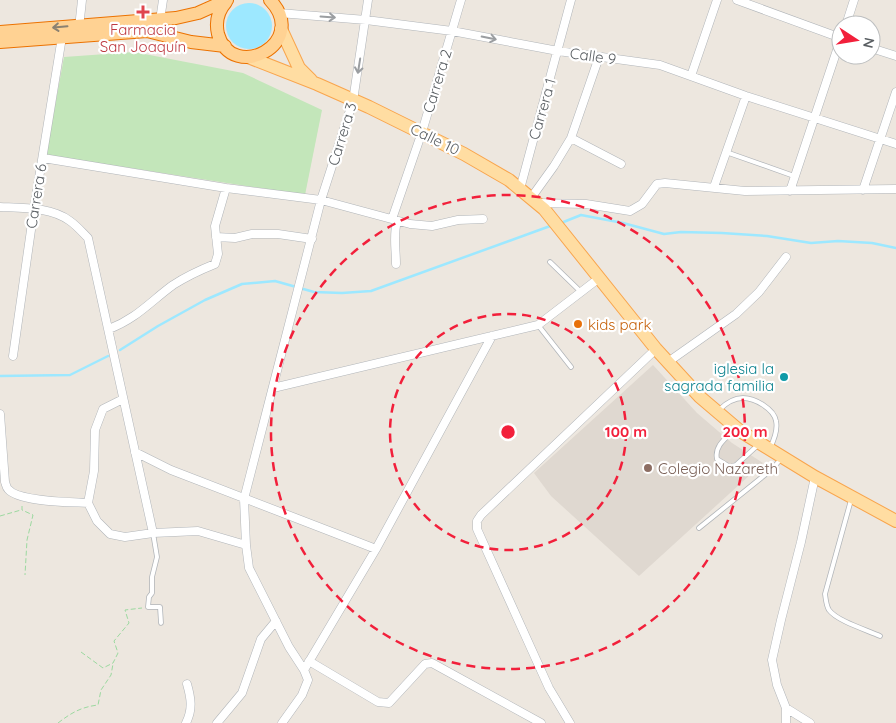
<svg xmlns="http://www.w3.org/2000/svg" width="896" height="723" viewBox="0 0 896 723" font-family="Quicksand,sans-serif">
<rect width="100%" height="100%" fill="#ede7df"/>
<path fill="#dfd8d0" d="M653,365L697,413L732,443L763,463L639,576L551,496L534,473Z"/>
<path fill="#c3e6ba" d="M134,52L243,73L322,110L305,195L46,155L64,57Z"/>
<path fill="#9de8ff" d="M226 26a23 23 0 1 1 46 0a23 23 0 1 1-46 0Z"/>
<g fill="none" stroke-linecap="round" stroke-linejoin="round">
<path stroke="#9de8ff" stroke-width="2.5" d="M561,223L581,215L623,223L664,234L681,232L722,233L767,236L811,243L838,241L872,243L896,248
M120,350L158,326L205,300L242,284L275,281L314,292L342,293L371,291L553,225
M0,376L70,375L108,356"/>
<defs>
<path id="service" d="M726,152L794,176
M550,262L581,292
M538,325L571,367
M719,410C725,404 734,398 743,398C755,398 774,409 776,421C778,430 774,440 770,448
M735,429C726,438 714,446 717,459L730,467L736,465L758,445
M851,500L825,594C826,600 826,605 829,610C837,621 867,630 880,636
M699,528L771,470L781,459
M153,533L157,557L152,577V593L149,597L148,607H160L161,623"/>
<path id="minor" d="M737,0L841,38
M279,13L366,20L452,31L558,51L660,65L746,96L896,144
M846,25L854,0
M79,28L82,0
M158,34L163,0
M871,48L896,56
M691,76L717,0
M571,138L621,164
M43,158L226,188L321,200L410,224L432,226L458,220L483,219
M714,187L746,96
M520,189L571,0
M863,190L896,92
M790,191L841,38
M531,198L554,166L571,138L599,57
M538,203L586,204L630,211L642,204L657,184L665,183L745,191L896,189
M0,207C23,208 51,207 70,221C77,226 82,232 88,238L153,533
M392,219L422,132L461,0
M216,237L235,238L252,234H278L312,239
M396,264C396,249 393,236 397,221
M109,329C136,319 151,301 173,285C187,276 200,270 215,264L218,254L215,226L226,188
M13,356L34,209L62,37
M668,362L736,314L759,292L786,257
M273,388L538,325L598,279
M0,414L5,482C6,484 6,487 8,489C18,502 71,502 88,503L97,521L110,534L125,537L153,533L198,531L246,545
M135,452L171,470L376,549
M88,503L94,471L95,430L103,409L123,399
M309,661L378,702L389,703L425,664L432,663L541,723
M304,670L376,549L492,336
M786,708L810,723
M186,723C193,709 191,698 187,684
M217,723L242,693L261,639L276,621
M282,723L302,695L308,680L304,670L289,647L249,568L246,545L244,499L321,200L353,101L368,0
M570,723L549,688L477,529V521L481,515L656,349
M786,723V708L777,685L772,660L781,620L801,542L815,477"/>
<path id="primary" d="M281,29L299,68L311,80
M248,57L317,84L369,107L464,154L509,180L544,209L656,349L700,397L740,431L815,477L896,521"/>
<path id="trunk" d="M226,2C218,11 215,21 218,34C232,84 311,43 270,0
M0,32L176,18L198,13L227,0
M0,42L147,31L191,42L225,46"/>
</defs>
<use href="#service" stroke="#b1b5b9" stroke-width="5.5"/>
<use href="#minor" stroke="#b1b5b9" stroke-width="9"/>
<use href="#primary" stroke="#f9a54d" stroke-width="14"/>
<use href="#trunk" stroke="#ec7200" stroke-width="14"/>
<path stroke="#9cd9a0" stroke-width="1" stroke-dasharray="5 2.5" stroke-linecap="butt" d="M22,506V510L33,515L27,540L25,575
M0,516L21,510
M81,652L103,668L113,663L118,653L114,641L129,623L125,610L142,608
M58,723C71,713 81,707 98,705L101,690L111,675L113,664"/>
<use href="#service" stroke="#fff" stroke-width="4"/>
<use href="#minor" stroke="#fff" stroke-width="8"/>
<use href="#primary" stroke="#ffdda2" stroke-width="12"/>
<use href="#trunk" stroke="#ffd293" stroke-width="12"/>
</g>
<defs><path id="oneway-shaft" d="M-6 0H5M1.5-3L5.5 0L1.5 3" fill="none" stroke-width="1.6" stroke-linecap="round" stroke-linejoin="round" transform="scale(1.25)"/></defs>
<g stroke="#9b9ea1">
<use href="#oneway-shaft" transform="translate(328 17) rotate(4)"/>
<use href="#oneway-shaft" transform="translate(489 38) rotate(11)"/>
<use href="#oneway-shaft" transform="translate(359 66) rotate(99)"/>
</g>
<use stroke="#8b8171" href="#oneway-shaft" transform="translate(60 27) rotate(175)"/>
<g fill="none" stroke="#f2203b" stroke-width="2.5" stroke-dasharray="9 6">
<circle cx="508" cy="432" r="118"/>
<circle cx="508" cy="432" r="237"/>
</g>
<path fill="#e0444e" stroke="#fff" stroke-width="2" d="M140.5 4.5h5v5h5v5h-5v5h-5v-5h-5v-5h5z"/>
<circle fill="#e8710a" stroke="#fff" stroke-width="2" cx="578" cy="324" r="5"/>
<circle fill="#0f9aa8" stroke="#fff" stroke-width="2" cx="784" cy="377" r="5"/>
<circle fill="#8d6e63" stroke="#fff" stroke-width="2" cx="648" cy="468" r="5"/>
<g text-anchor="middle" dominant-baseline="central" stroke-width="4.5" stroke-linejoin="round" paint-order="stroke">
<g font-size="15" fill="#be3a42" stroke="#fff">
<text x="143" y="29">Farmacia<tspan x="143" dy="17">San Joaquín</tspan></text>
</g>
<g font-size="15" fill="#595e62" stroke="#fff">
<text transform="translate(593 56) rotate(8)">Calle 9</text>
<text transform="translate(437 81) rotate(-73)">Carrera 2</text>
<text transform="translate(542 109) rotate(-74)">Carrera 1</text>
<text transform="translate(342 134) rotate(-73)">Carrera 3</text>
<text transform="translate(435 139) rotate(26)">Calle 10</text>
<text transform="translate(36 196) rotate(-81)">Carrera 6</text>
</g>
<g font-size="15" fill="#c56008" stroke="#fff" text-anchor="start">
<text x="588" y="324">kids park</text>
</g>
<g font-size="15" fill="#0d838f" stroke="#fff" text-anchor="end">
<text x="774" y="368">iglesia la<tspan x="774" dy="17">sagrada familia</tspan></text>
</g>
<g font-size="15" fill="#785e54" stroke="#fff" text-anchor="start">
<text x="658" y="468">Colegio Nazareth</text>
</g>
</g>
<circle cx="508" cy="432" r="8" fill="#f2203b" stroke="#fff" stroke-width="2.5"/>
<g font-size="15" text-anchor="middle" font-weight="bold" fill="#f2203b" stroke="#fff" stroke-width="4.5" stroke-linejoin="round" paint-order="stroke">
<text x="626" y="437">100 m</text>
<text x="745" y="437">200 m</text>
</g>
<g transform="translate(856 40) rotate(102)"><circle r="24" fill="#ffffff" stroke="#bdbfc0"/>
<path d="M0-4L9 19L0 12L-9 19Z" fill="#f2203b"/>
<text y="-8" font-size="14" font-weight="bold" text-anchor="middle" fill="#595e62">N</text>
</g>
</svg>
